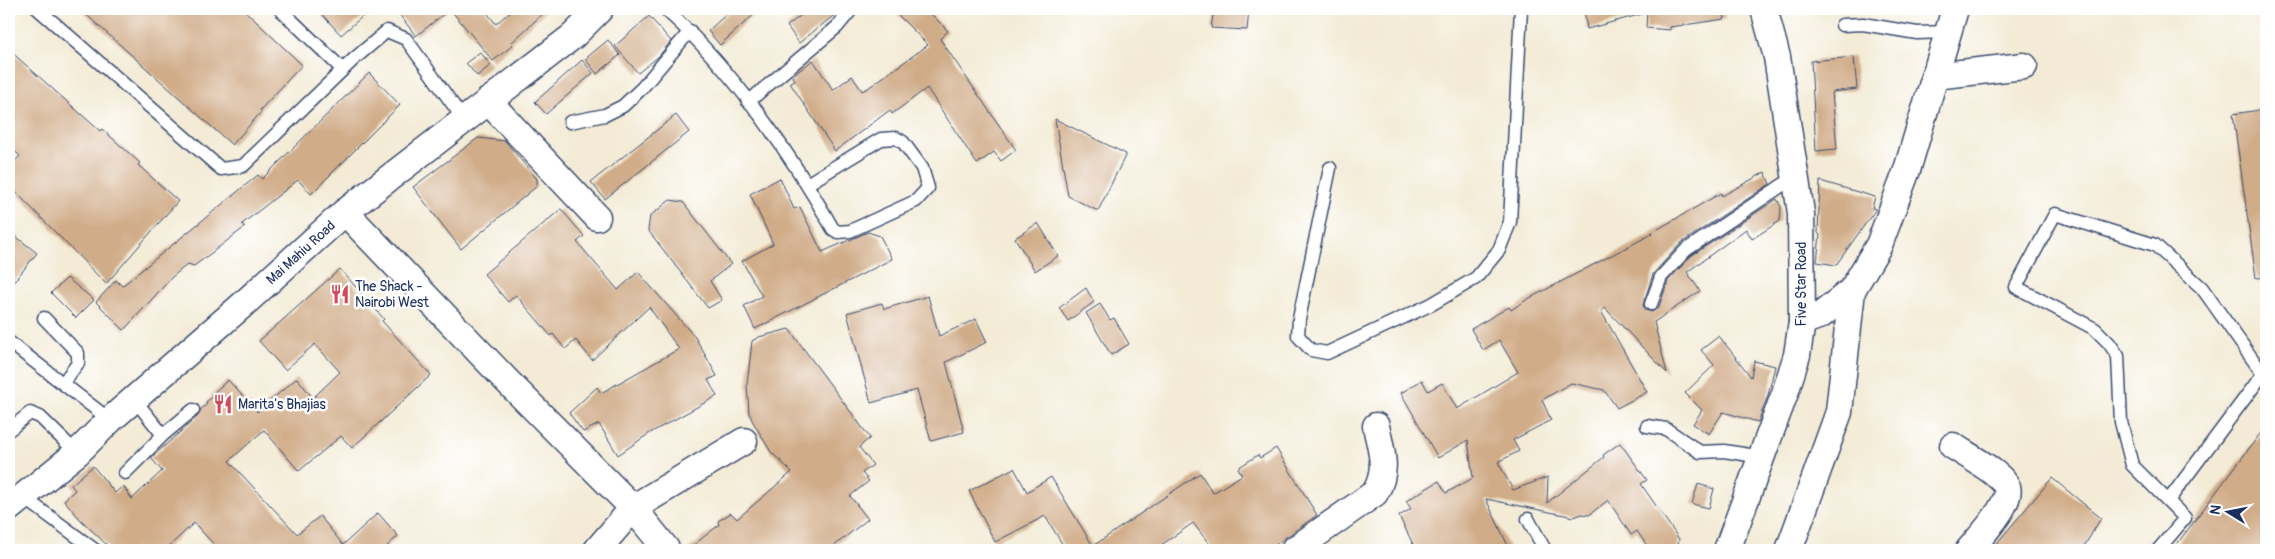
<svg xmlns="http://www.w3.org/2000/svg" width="2275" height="559" viewBox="0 0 2275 559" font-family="Pangolin,sans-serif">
<rect width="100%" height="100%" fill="#fff"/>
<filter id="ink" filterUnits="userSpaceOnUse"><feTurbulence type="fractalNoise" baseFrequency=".02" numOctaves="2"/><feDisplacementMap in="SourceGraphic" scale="10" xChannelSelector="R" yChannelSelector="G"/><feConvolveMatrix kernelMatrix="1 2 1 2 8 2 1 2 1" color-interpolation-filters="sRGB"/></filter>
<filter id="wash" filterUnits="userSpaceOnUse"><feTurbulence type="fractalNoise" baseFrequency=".0096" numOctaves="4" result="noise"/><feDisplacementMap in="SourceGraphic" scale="20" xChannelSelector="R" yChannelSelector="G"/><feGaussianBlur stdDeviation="1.12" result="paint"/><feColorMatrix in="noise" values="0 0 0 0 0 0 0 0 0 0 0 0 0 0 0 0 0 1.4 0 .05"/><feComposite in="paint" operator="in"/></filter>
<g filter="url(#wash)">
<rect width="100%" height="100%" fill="#f3ebd5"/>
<g id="blocks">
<path fill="#d0ac88" d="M80,9H243L302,65L260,110L262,111L232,145Z
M317,9H371L341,35Z
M395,9H484L496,24L513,9H548L511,43L513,45L493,61L450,9L416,36Z
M732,9H760L720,45L708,31Z
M809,9H842L799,43L787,26Z
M892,9H926L948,31L940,39L1016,150L1001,161L994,152L977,164L927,88L892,114L890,110L835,151L790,83L795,80L792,76L813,60L833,90L852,76L862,91L868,88L928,45Z
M1214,9H1249L1247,30L1211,28Z
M1584,9H1641L1642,14L1587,29Z
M1647,9H1724L1725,19L1670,27V30L1646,28Z
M649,16L671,41L659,56L638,73L615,46Z
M608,40L620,55L597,74L585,59Z
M9,50L100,131L102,129L140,163L138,165L178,201L106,284L9,185V167L20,156L9,146Z
M480,52L491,65L477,76L466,63Z
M1854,57L1857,89L1832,92L1837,149L1816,151L1811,61Z
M582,60L593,73L546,114L535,102Z
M369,73L400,105L311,194L298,180L242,224L245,227L206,257L194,266L188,264L172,277L124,330L96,302L116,280L122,286L258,175L262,179Z
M2266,109V277L2256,278L2233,114Z
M676,115L689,132L605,199L591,182Z
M1055,119L1126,154L1098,211L1068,196Z
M478,138L505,141L537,179V186L461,249L413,187Z
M1765,172L1770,184L1681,243L1653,274L1643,305L1645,310L1652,312L1659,307L1668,281L1691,256L1777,199L1781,207L1780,221L1752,239L1746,229L1687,272L1700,291L1654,322L1667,373L1605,308L1601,311L1647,392L1617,408L1604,390L1571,383L1542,400L1551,420L1513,440L1519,451L1498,462L1513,490L1548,477L1547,503L1604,457L1603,455L1620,443L1647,480L1641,484L1679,539L1677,550H1650L1637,531L1631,535L1608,500L1589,515L1582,514L1574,517L1486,499L1510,550H1416L1399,516L1411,509L1406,501L1439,481L1446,493L1473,478L1468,440L1438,458L1401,393L1422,380L1428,391L1442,383L1457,409L1518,372L1499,340L1483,350L1471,329L1509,307L1511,310L1528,299L1652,234L1651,233L1721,193L1722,196Z
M780,178L794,209L800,207L822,252L868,232L880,236L892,259L755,329L744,306L762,296L742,261L773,244L750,194Z
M1820,181L1875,197L1872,208L1876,209L1836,265L1817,262L1820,235L1818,233Z
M670,200L683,202L731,264L710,281L722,300L708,308L648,230L650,216Z
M561,209L584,236L577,242L618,290L638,272L695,337L717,376L708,380L717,396L650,433L618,455L599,424L583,432L569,413L597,387L601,393L679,349L649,307L592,360L576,340L565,349L553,334L551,336L516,295L508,302L484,274Z
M1038,223L1058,256L1035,271L1015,238Z
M9,231L37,253L9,288Z
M340,269L384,319L382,321L431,375L352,448L341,436L299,471L264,430L229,461L297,534L320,516L343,545L378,513L398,536L383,550H219L194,523L165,550H112L79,518L64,500L75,490L71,485L93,466L115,493L123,486L132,499L162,471L151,458L198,416L201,409L207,404L206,402L212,397L211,395L228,380L257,412L297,378L313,398L340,372L315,344L285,370L259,341Z
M67,278L94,300L76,318L51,293Z
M1086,288L1094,302L1068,321L1059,308Z
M928,296L939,336L976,319L987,342L946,362L964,432L931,441L917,390L871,403L847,313L882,303L884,309Z
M1100,304L1110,320L1114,318L1129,344L1111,355L1086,313Z
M789,329L870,438L859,447L873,465L862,473L869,481L850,496L868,519L829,550H687L719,525L718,521L731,513L737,519L792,472L771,452L753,422L749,413L747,385L752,341L759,337Z
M1719,336L1751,377L1754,361L1775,366L1768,395L1758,422L1723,412L1709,434L1693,424L1702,410L1685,393L1714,365L1701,350Z
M2266,426V550H2172L2183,536Z
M1276,448L1317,515L1268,550H1214L1193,523L1154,550H1066L1045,516L995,542L969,491L1014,468L1027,492L1051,477L1093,546L1200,473L1213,493L1242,475L1238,468L1258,455L1260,458Z
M2052,478L2101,518L2082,550H1991Z
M1698,484L1714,489L1709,508L1692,504Z"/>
</g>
</g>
<g filter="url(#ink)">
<use href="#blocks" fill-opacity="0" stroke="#3b4b70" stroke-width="1"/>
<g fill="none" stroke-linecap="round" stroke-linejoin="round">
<defs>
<path id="lane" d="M38,9L221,169L243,166L354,59L387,31L406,39L464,120
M280,9L343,70
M665,9C732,69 789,151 833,229L838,232L850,231L916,201L928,188L922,168L903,142L896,138L881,139L807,184
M1842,25L1863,24L1917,33L1947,32
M748,102L837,27L852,9
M570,122L605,115L623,106L642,88L690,31
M1330,168L1299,319L1298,336L1311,350L1327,353L1432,304L1476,278L1499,250L1510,222L1521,9
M1651,304L1661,277L1686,250L1784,184L1796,179
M44,318L78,353V363L63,383
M9,342L110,420
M134,399L163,435
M1647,426L1666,429L1700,452L1724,451L1762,457
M9,430L30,413L40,417L77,453
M125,473L163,435L193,410
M22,496L95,550
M1528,519L1545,550
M2158,550L2185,518L2132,465L2121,422L2118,356L2109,343L2095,329L2016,287L2055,214L2155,245L2202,288L2263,374L2168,501"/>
<g id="street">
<path d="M1934,76L2024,66"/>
<path d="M488,101L597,217"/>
<path d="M345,212L508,382L633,508L667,550"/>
<path d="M1802,322L1821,315L1852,290L1879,245L1907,170L1955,9"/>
<path d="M1953,446C1968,456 1997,471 2006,485C2016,500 1978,539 1969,550"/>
<path id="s1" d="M9,508L77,453L110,420L239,308L345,212L573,36L600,9"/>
<path d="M597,550L633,508L744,441"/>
<path d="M1294,550L1375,493C1389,469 1381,451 1376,426"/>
<path d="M1727,550L1785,393L1797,355L1802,322L1801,213L1777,57L1764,9"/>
<path d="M1789,550L1839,412L1852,290"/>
</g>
</defs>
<use href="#lane" stroke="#3b4b70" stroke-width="15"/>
<use href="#street" stroke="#3b4b70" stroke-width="29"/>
<use href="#lane" stroke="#fff" stroke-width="12"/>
<use href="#street" stroke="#fff" stroke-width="26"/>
</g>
</g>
<defs>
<symbol id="restaurant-bare" viewBox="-9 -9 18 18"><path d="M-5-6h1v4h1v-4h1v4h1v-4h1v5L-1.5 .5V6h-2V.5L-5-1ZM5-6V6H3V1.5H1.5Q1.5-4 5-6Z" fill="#d1495b" stroke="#fff" stroke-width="2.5" paint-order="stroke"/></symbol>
</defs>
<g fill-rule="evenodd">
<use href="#restaurant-bare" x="326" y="280" width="28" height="28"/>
<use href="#restaurant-bare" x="209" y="390" width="28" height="28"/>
</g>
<g text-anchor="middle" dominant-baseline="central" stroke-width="5" stroke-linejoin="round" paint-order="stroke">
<g font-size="14" fill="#1b2f5e" stroke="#fff">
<text stroke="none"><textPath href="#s1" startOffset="388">Mai Mahiu Road</textPath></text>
<text transform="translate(1801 284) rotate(-90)">Five Star Road</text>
</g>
<g font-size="14" fill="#1b2f5e" stroke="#fff" text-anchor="start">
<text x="355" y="286">The Shack -<tspan x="355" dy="16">Nairobi West</tspan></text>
<text x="238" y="404">Marita's Bhajias</text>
</g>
</g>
<rect width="2275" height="559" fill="none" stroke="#fff" stroke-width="30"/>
<g transform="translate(2228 512) rotate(280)" stroke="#ffffff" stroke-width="4" paint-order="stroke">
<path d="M0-4L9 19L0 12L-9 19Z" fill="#1b2f5e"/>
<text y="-8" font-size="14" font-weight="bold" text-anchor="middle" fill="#1b2f5e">N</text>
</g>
</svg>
